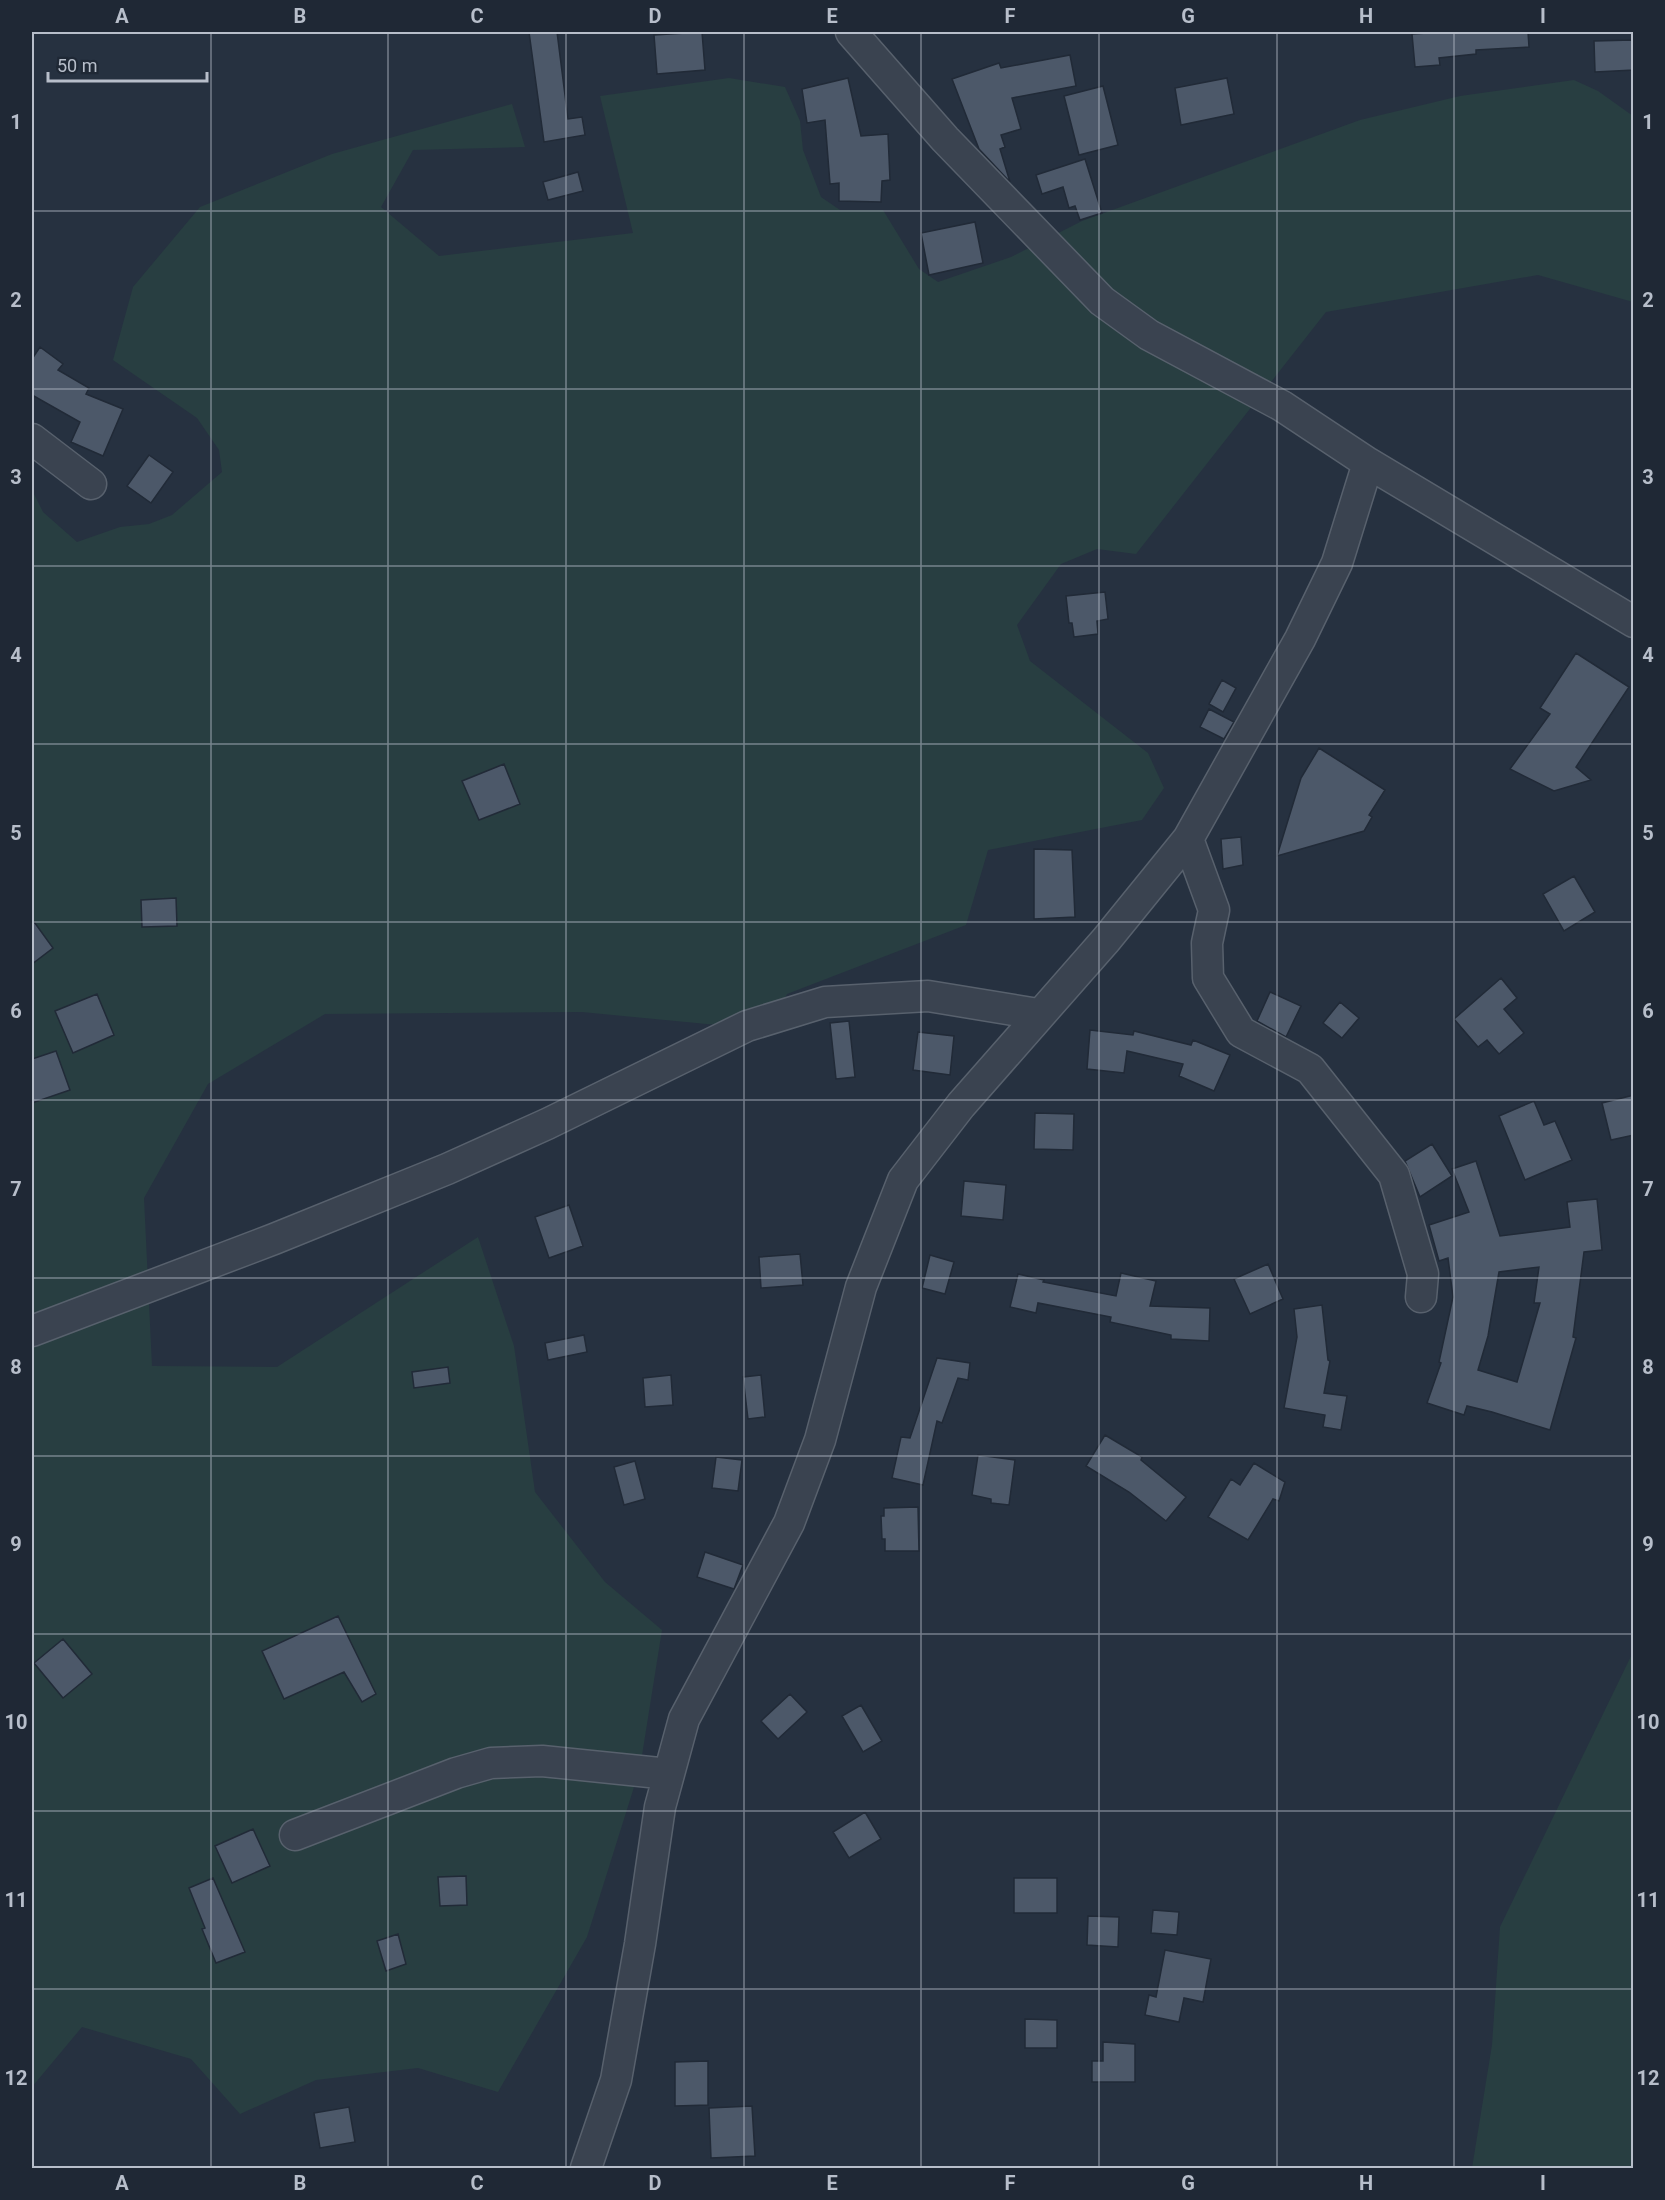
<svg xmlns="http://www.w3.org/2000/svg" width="1665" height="2200" viewBox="0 0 1665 2200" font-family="Roboto,sans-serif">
<rect width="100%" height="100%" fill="#263140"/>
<path fill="#283e41" d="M729,78L785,87L800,121L803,150L821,197L840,210H883L919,269L938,282L1011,257L1082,221L1360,120L1460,96L1574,80L1598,91L1633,116V302L1538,275L1326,312L1136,554L1097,549L1061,564L1017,625L1030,661L1148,753L1164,788L1142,820L988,850L966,925L787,994L768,1030L582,1012L325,1014L208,1084L144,1198L152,1366L277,1367L478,1237L514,1346L535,1492L605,1582L662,1630L640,1768L587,1937L498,2092L418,2068L316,2080L240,2114L191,2059L82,2027L32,2087V490L43,512L77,542L120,527L149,524L172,515L222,472L219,450L197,418L113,360L133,287L200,207L332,154L512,104L525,147L413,150L381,207L439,256L633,233L600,96Z
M1633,1652V2168H1472L1492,2045L1500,1927Z"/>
<path fill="#4c5869" stroke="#212a37" stroke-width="1.5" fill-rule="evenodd" d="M529,32H557L568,119L582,117L585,135L544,142Z
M702,32L705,70L657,74L654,35Z
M1442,32H1528L1529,47L1476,50V54L1439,58L1440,65L1415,67L1412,34Z
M1633,40L1634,70L1595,72L1594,41Z
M1070,55L1076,86L1012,98L1021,129L1001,135L1005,147L1000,149L1010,182L979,149L952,79L999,63L1001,68Z
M848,78L861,136L888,134L890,180L882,181L881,202L839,201V183L830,184L825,120L807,123L802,89Z
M1227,78L1234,114L1181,125L1175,88Z
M1103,86L1118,145L1079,155L1064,96Z
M1085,159L1102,213L1080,220L1075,206L1069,208L1063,187L1042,194L1036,175Z
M578,172L583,191L548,200L543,182Z
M975,222L983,263L929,275L921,233Z
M40,347L63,364L58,370L89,388L86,394L123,409L103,456L71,442L80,422L32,395V359Z
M149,455L173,472L151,503L127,486Z
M1105,592L1108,619L1097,621L1098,634L1074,637L1072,623H1069L1066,596Z
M1576,653L1629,687L1576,767L1591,780L1554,791L1510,769L1550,714L1540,708Z
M1222,680L1236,688L1223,712L1209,704Z
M1209,709L1234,722L1224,739L1200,727Z
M1319,748L1385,790L1369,815L1372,817L1364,831L1277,856L1301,778Z
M504,764L520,804L479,820L462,781Z
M1241,837L1243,865L1223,869L1221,839Z
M1034,849L1072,850L1075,917L1034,919Z
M1574,876L1595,912L1564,931L1543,894Z
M176,898L177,926L142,927L141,900Z
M32,919L53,948L32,964Z
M1501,978L1517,998L1504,1009L1524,1033L1499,1054L1487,1040L1478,1047L1454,1019Z
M1270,992L1301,1006L1286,1037L1257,1021Z
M97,994L114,1035L73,1053L55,1011Z
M1340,1002L1359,1018L1342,1038L1323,1023Z
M849,1021L855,1077L836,1079L830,1023Z
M1090,1030L1133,1035L1134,1031L1191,1045L1193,1040L1230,1055L1214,1091L1179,1076L1183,1064L1127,1051L1124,1073L1087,1069Z
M918,1032L954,1036L950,1075L913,1070Z
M56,1051L70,1090L32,1103V1059Z
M1634,1095V1135L1611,1140L1602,1103Z
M1534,1101L1544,1125L1555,1121L1572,1160L1525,1180L1499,1116Z
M1035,1113L1074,1114L1073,1150L1034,1149Z
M1432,1144L1452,1176L1420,1197L1405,1161Z
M1476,1161L1500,1236L1570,1227L1567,1202L1597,1199L1602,1250L1584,1252L1573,1337L1576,1338L1550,1430L1492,1412L1467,1406L1464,1415L1427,1403L1441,1363L1439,1362L1453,1297L1448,1258L1439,1261L1429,1225L1469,1212L1452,1169ZM1539,1267L1534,1303H1540L1517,1382L1478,1370L1488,1336L1499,1272Z
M964,1181L1006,1185L1003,1220L961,1216Z
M569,1205L583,1246L549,1258L535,1217Z
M800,1254L803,1285L761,1288L759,1257Z
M930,1255L954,1262L945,1294L922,1288Z
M1268,1264L1283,1299L1250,1314L1234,1279Z
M1121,1273L1156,1281L1150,1306L1210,1308L1209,1341L1171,1339V1335L1110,1322L1111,1317L1038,1303L1036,1313L1010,1307L1018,1274L1044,1280L1043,1282L1116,1296Z
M1322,1305L1328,1360L1330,1361L1324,1393L1347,1396L1341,1430L1323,1427L1325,1415L1284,1408L1297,1337L1294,1309Z
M584,1335L587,1352L548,1360L545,1343Z
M937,1358L970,1363L968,1380L958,1378L942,1423L937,1421L923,1485L892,1478L901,1437L910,1438Z
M448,1367L450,1383L414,1388L412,1372Z
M671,1375L673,1405L645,1407L643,1378Z
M761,1375L765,1417L748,1419L743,1377Z
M1105,1435L1142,1457L1141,1460L1186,1497L1166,1521L1129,1492L1086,1466Z
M978,1455L1015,1460L1009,1505L991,1503V1499L972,1495Z
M716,1457L742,1460L738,1491L712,1488Z
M635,1461L645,1499L624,1505L614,1467Z
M1254,1463L1285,1482L1279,1501L1273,1499L1248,1540L1208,1517L1231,1479L1240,1485Z
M918,1507L919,1551H885V1539H882L881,1516H884V1508Z
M705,1552L743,1565L734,1589L697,1577Z
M338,1616L376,1694L362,1702L344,1672L284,1699L262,1651Z
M63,1639L92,1674L63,1698L34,1663Z
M790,1694L807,1712L778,1739L761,1721Z
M861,1705L882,1741L863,1752L842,1716Z
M865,1812L881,1839L849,1858L833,1832Z
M253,1829L270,1866L232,1883L215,1846Z
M466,1876L467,1905L440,1906L438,1877Z
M213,1878L245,1952L216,1963L202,1929L205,1928L189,1888Z
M1014,1878H1057V1913H1014Z
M1153,1910L1179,1912L1177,1935L1151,1933Z
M1088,1916L1119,1917L1118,1947L1087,1945Z
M398,1934L406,1964L386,1971L377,1941Z
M1165,1950L1211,1959L1203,2002L1184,1998L1179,2022L1145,2015L1149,1995L1156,1997Z
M1025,2019L1057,2020V2048H1025Z
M1103,2042L1135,2044V2082H1092V2061H1103Z
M708,2061V2105L675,2106V2062Z
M752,2106L755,2156L711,2158L709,2108Z
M349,2107L355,2142L320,2148L314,2113Z"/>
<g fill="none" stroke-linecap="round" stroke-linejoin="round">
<defs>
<path id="minor" d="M851,32L945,139L1102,301L1149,335L1282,406L1368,463L1634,622
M32,439L91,484
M1188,839L1214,910L1207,943L1208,978L1241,1032L1310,1069L1394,1175L1423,1274L1421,1297
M32,1331L274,1239L447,1169L547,1124L747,1026L825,1002L928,996L1038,1014
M295,1835L456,1773L491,1763L542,1761L669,1774
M586,2168L616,2080L640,1944L660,1807L684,1719L789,1523L820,1440L861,1287L903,1180L961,1105L1106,940L1188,839L1300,639L1337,563L1368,463"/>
</defs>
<use href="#minor" stroke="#58616d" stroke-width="33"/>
<use href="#minor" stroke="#3a4350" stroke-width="30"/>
</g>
<path fill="none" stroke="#b7beca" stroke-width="1.5" stroke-opacity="0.55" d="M211,32V2168M388,32V2168M566,32V2168M744,32V2168M921,32V2168M1099,32V2168M1277,32V2168M1454,32V2168M32,211H1634M32,389H1634M32,566H1634M32,744H1634M32,922H1634M32,1100H1634M32,1278H1634M32,1456H1634M32,1634H1634M32,1811H1634M32,1989H1634"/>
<rect width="1665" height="2200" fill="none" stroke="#1f2835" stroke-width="66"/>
<path d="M48 72v9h159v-9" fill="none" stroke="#b7beca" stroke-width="3"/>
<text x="57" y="72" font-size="18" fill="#b7beca" stroke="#1f2835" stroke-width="4.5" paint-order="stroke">50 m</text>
<rect x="33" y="33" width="1599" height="2134" fill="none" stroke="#b7beca" stroke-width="2"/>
<g font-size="20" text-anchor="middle" font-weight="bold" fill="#b7beca">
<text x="122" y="23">A</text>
<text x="300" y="23">B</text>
<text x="477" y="23">C</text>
<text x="655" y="23">D</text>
<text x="832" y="23">E</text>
<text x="1010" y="23">F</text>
<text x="1188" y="23">G</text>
<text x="1366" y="23">H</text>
<text x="1543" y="23">I</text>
<text x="16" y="129">1</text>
<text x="1648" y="129">1</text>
<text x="16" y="307">2</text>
<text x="1648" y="307">2</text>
<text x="16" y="484">3</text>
<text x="1648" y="484">3</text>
<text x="16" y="662">4</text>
<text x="1648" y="662">4</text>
<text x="16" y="840">5</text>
<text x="1648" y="840">5</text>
<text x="16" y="1018">6</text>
<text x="1648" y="1018">6</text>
<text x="16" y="1196">7</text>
<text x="1648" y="1196">7</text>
<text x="16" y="1374">8</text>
<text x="1648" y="1374">8</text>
<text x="16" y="1551">9</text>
<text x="1648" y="1551">9</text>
<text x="16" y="1729">10</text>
<text x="1648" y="1729">10</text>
<text x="16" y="1907">11</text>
<text x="1648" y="1907">11</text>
<text x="16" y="2085">12</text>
<text x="1648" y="2085">12</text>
<text x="122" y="2190">A</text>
<text x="300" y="2190">B</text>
<text x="477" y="2190">C</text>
<text x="655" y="2190">D</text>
<text x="832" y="2190">E</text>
<text x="1010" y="2190">F</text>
<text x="1188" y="2190">G</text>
<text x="1366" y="2190">H</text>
<text x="1543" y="2190">I</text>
</g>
</svg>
